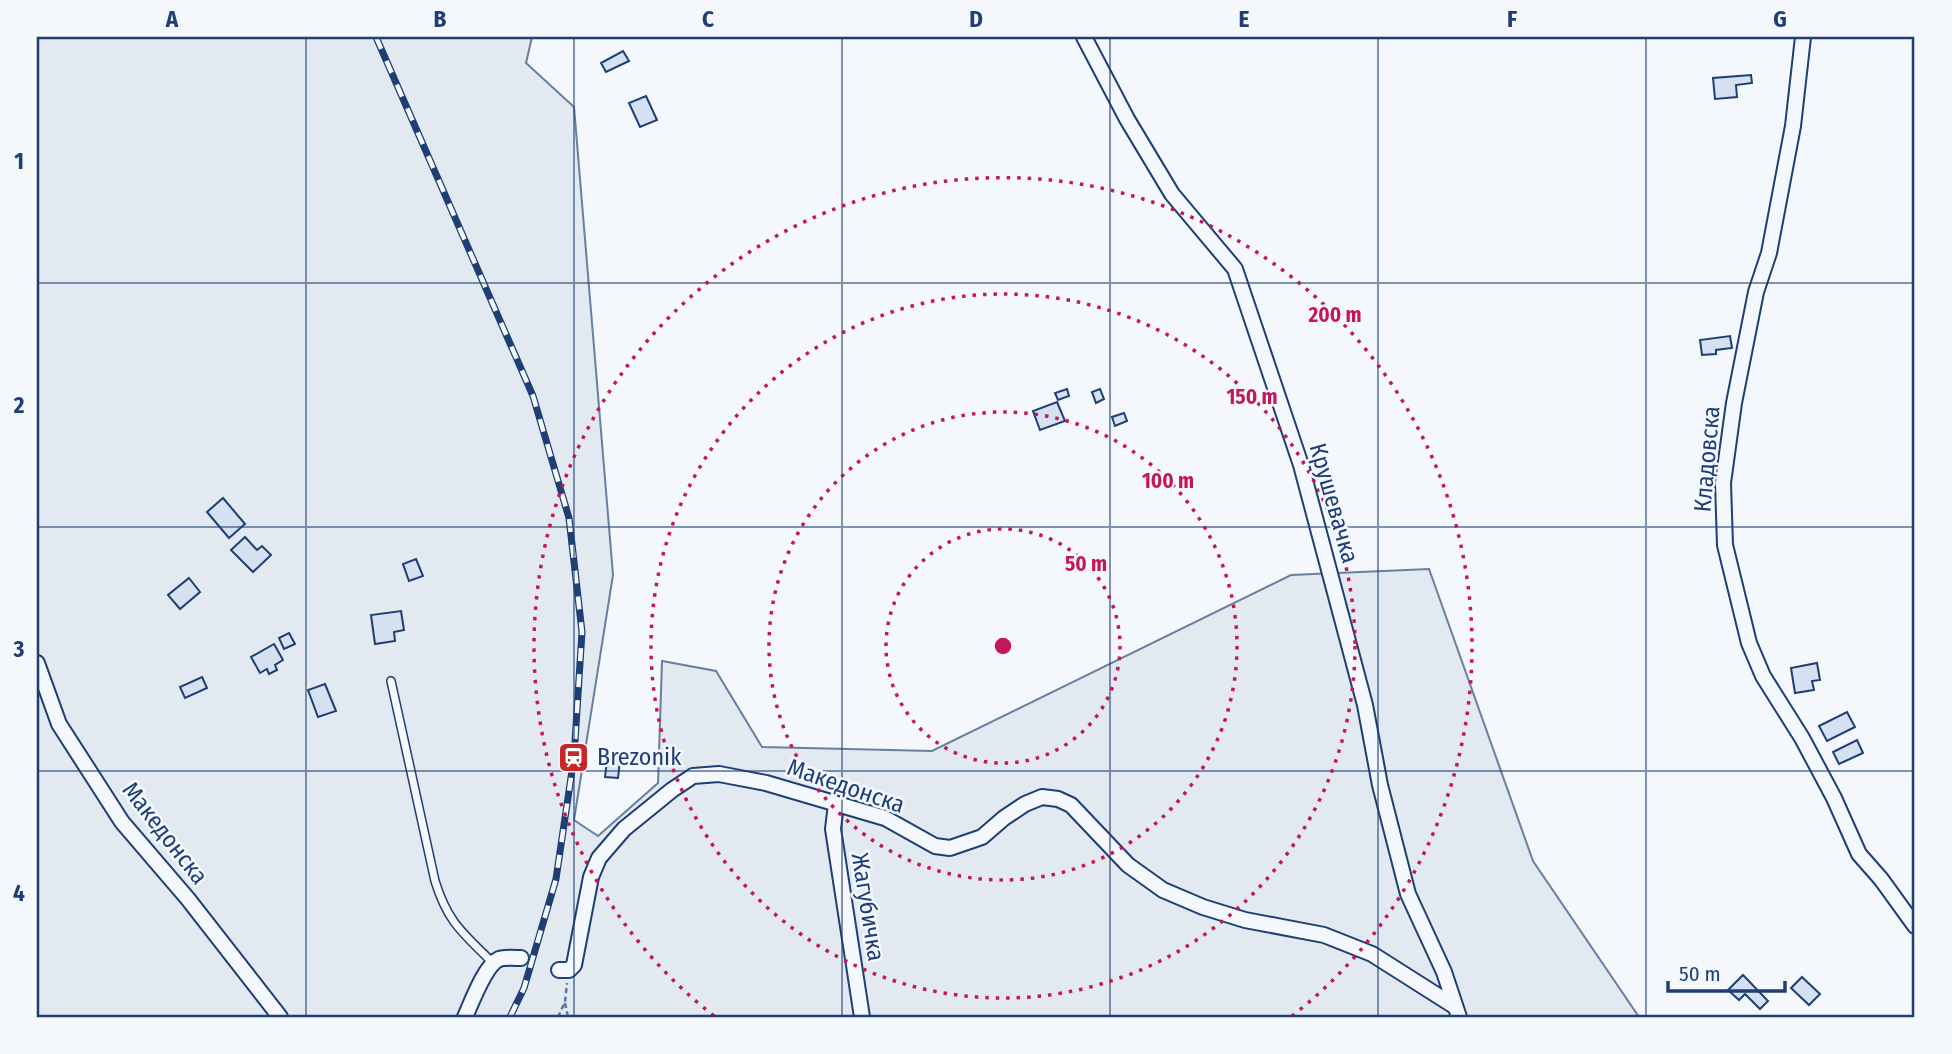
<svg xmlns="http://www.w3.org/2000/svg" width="1952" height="1054" viewBox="0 0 1952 1054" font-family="'Fira Sans Condensed',sans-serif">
<rect width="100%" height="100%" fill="#f4f7fb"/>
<path fill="#e3e9f0" stroke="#687fa3" stroke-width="2" d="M37,37H532L526,63L574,107L613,575L574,820L598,836L658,783L662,661L716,671L762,747L932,751L1291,575L1429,569L1533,861L1639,1017H37Z"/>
<path fill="#d5e0f0" stroke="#1d3f73" stroke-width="2" d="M623,51L629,61L606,72L601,63Z
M1751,75L1752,83L1736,85L1737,97L1715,99L1713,78Z
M646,96L657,120L640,127L629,103Z
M1730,336L1732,348L1716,350V354L1702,355L1700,340Z
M1067,389L1069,396L1058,400L1055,393Z
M1100,389L1104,399L1096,403L1092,392Z
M1057,402L1065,421L1040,430L1033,411Z
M1124,413L1127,421L1115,426L1112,417Z
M223,498L245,524L229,538L207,512Z
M245,537L257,550L262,546L271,555L253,572L231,550Z
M416,559L423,576L409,581L403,564Z
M189,578L200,592L180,609L168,595Z
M401,611L404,630L394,632L395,641L375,644L371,615Z
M289,633L295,644L284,649L279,638Z
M274,644L283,660L275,665L277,670L269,674L267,669L260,673L251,657Z
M1817,663L1820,680L1812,681L1814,690L1795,693L1791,668Z
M202,677L207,688L185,698L180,687Z
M325,684L336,711L318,717L308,690Z
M1847,712L1855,727L1827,741L1819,726Z
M1857,740L1863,753L1839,764L1833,752Z
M607,760L620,761L618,778L605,777Z
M1743,975L1768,1001L1760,1009L1745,994L1739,1000L1728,990Z
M1802,977L1820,994L1809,1005L1791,988Z"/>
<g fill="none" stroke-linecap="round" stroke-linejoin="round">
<defs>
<path id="service" d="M391,681L435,881C448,923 463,933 493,963"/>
<path id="minor" d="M1084,37L1127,119L1172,194L1235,269L1301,465L1365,705L1380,785L1408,894L1444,972L1459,1017
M1803,37L1793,126L1769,253L1756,292L1734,403L1723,483L1725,545L1749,643L1763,676L1802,738L1834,798L1859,854L1881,879L1915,926
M37,663L59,724L122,822L188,899L280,1017
M836,804L833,829L862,1017
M559,970H569L574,965L591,877L599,858L624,829L672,790L693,776L719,774L766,783L885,818L935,846L950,848L982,837L1004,818L1025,804L1042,797L1058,799L1071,805L1128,865L1163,890L1203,907L1245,920L1324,935L1372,954L1454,1006
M465,1017C471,1004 485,965 499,959C505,957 515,958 521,958"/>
</defs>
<use href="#service" stroke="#1d3f73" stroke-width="10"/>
<use href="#minor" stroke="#1d3f73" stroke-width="18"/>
<path stroke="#5e769c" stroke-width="2.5" stroke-dasharray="5 3.5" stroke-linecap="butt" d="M565,1003L568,1017
M558,1017L565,1002L567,983"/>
<use href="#service" stroke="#f4f7fb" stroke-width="7"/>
<use href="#minor" stroke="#f4f7fb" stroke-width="14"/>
<defs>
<path id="rail" d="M376,37L533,396L569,518L582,632L574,757L556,879L524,988L510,1017"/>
</defs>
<use href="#rail" stroke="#1d3f73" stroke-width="7"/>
<use href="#rail" stroke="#f4f7fb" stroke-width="4.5" stroke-dasharray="13" stroke-linecap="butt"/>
</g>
<path fill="none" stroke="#1d3f73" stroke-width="2" stroke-opacity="0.55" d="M306,37V1017M574,37V1017M842,37V1017M1110,37V1017M1378,37V1017M1646,37V1017M37,283H1915M37,527H1915M37,771H1915"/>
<g fill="none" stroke="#c2185b" stroke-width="3.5" stroke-dasharray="3.5 7">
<circle cx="1003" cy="646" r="117"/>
<circle cx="1003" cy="646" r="234"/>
<circle cx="1003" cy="646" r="352"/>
<path d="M714 1016A469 469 0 1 1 1292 1016"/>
</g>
<defs>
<symbol id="station-square" viewBox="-11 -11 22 22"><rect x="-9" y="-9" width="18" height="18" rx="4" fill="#c62828" stroke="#f4f7fb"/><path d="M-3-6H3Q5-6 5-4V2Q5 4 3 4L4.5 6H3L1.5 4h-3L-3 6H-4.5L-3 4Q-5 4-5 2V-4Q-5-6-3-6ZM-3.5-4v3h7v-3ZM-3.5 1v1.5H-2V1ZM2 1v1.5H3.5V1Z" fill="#fff"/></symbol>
</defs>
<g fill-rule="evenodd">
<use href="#station-square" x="556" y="740" width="35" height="35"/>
</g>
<g text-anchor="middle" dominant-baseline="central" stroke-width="5" stroke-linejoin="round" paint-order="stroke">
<g font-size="24" fill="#1d3f73" stroke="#f4f7fb">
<text transform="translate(1707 459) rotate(-85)">Кладовска</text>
<text transform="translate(1334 503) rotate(74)">Крушевачка</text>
<text transform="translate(846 786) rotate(19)">Македонска</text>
<text transform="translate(165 833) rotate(52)">Македонска</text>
<text transform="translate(868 907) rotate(81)">Жагубичка</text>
</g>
<g font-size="24" fill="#1d3f73" stroke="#f4f7fb" text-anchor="start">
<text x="597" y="757">Brezonik</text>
</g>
</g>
<circle cx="1003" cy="646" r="10" fill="#c2185b" stroke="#f4f7fb" stroke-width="3.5"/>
<g font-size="21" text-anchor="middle" font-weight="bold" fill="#c2185b" stroke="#f4f7fb" stroke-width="5" stroke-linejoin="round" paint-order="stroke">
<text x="1335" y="322">200 m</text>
<text x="1252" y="404">150 m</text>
<text x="1168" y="488">100 m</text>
<text x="1086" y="571">50 m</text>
</g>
<rect width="1952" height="1054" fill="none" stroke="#f4f7fb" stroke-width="77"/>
<path d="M1668 981v10h117v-10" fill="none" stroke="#1d3f73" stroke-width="3.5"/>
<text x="1679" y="981" font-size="21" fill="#1d3f73" stroke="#f4f7fb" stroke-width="5" paint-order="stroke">50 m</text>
<rect x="38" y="38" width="1875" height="978" fill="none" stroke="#1d3f73" stroke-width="2.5"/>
<g font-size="23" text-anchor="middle" font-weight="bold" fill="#1d3f73">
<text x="172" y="27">A</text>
<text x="440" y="27">B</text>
<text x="708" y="27">C</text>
<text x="976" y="27">D</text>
<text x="1244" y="27">E</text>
<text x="1512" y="27">F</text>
<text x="1780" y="27">G</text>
<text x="19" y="169">1</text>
<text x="19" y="413">2</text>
<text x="19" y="657">3</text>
<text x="19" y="901">4</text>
</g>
</svg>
